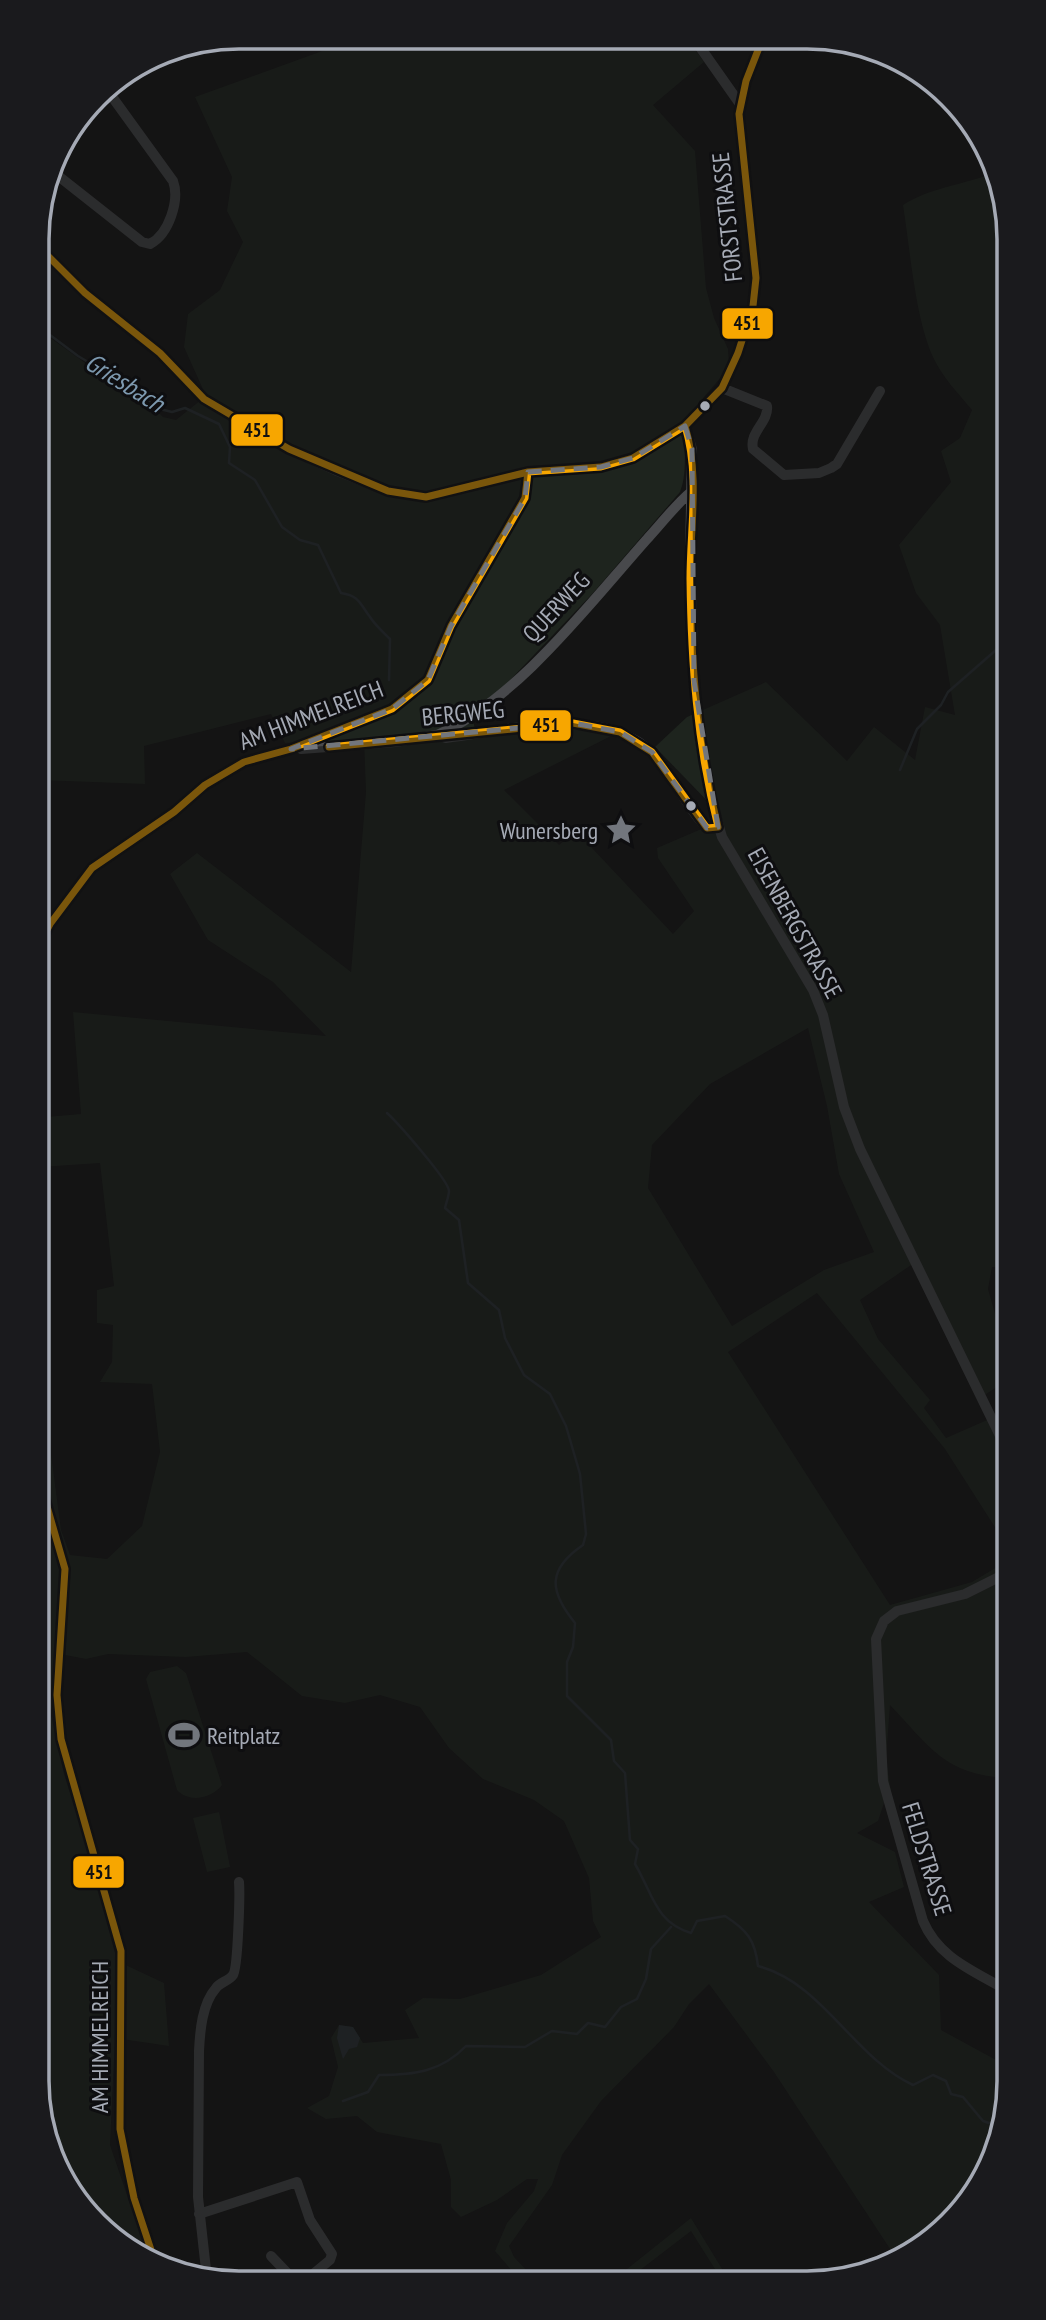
<svg xmlns="http://www.w3.org/2000/svg" width="1046" height="2320" viewBox="0 0 1046 2320" font-family="'PT Sans Narrow',sans-serif">
<rect width="100%" height="100%" fill="#141414"/>
<path fill="#1e241e" fill-rule="evenodd" d="M378,38L688,40L704,62L653,105L695,151L706,288L714,318L728,349L729,365C717,387 690,405 686,431C683,451 688,472 680,492L593,593L473,719L475,730L532,719L619,732L504,790L559,845L576,831L673,934L694,911L658,858L657,848L720,821L718,812L655,747L687,717L766,682L847,761L874,727L915,760L925,707L955,715L940,625L916,593L899,545L951,482L941,451L960,438L972,410C958,393 942,377 933,357C915,318 910,249 903,205C931,187 963,185 994,173L1002,186L1006,1268L992,1267L988,1289L1006,1352V1381L983,1396L917,1261L860,1300L878,1339L930,1400L924,1408L946,1438L994,1417L1007,1443V1546L945,1449L817,1293L728,1352L890,1605L972,1582L1007,1561V1622L996,1635L1007,1652L1008,1778C945,1775 930,1747 890,1705L886,1759L892,1799L884,1803L878,1821L857,1833L895,1852L904,1887L869,1902L939,1975L941,2030L1009,2067V2095L994,2158L959,2214L894,2255L774,2072L709,1984L689,2004L674,2027L601,2101L562,2155L552,2185L509,2246L514,2257L534,2278H518L495,2251L507,2223L534,2191L538,2179H527L497,2200L461,2217L451,2207V2180L441,2144L377,2132L357,2116L326,2119L307,2108L329,2096L338,2067L331,2038L339,2025L353,2027L363,2043L419,2038L405,2010L423,1998L460,1999L541,1975L601,1937L593,1921L589,1878L564,1821L534,1800L483,1779L449,1748L420,1707L380,1695L345,1703L302,1696L247,1652L186,1657L108,1654L86,1659L55,1653L51,1715L64,1774L90,1856L117,1961L164,1983L169,2046L115,2038L110,2145L147,2254L105,2233L44,2134L41,1377L61,1530L70,1555L107,1559L142,1526L160,1452L152,1384L100,1382L112,1362L113,1325L97,1323V1290L114,1286L100,1163L40,1167V1097H44L46,1117L81,1114L73,1012L326,1036L273,982L208,940L170,874L197,853L351,972L366,792L364,739L285,743L271,714L144,746L145,784L39,780L38,329L106,378L113,370L163,417L176,420L206,396L184,347L188,314L220,290L243,242L227,211L232,177L195,97L325,50ZM808,1028L827,1106L839,1174L874,1252L824,1270L732,1326L648,1188L652,1145L710,1084Z
M177,1666L186,1673L222,1785C211,1799 189,1803 177,1790L146,1679L150,1672Z
M219,1812L230,1867L207,1872L193,1818Z
M691,2218L727,2277H720L691,2231L631,2277H617Z"/>
<path fill="#2a3137" d="M339,2025L353,2027L360,2038L357,2047L349,2049L343,2059L337,2038Z"/>
<g fill="none" stroke-linecap="round" stroke-linejoin="round">
<path stroke="#2a3137" stroke-width="2.5" d="M38,326L78,356L140,393L156,408L172,412L185,408L219,424L230,447L229,463L255,480L282,527L300,540L318,545L341,593C360,596 360,604 370,617C375,625 383,632 390,639L389,680
M900,770L917,729L941,705L948,692L1004,643
M387,1113C398,1123 449,1181 449,1191C449,1196 446,1203 445,1208L459,1220L468,1283L499,1310L505,1338L524,1375L550,1394L566,1426L580,1474L586,1534L583,1545C548,1569 548,1590 575,1623L573,1647L567,1662V1696L611,1740L614,1761L625,1773L630,1840L638,1849L635,1864C653,1894 655,1922 691,1933L697,1921L725,1916C747,1930 755,1940 758,1966C823,1983 853,2057 913,2085L933,2075L946,2081L951,2094L963,2097L983,2121L1001,2127
M343,2101L368,2092L379,2075C414,2075 441,2072 466,2046L525,2047L552,2031L577,2034L588,2023L605,2027L621,2007L637,1999L646,1979L651,1949L671,1927"/>
<path stroke="#48494c" stroke-width="10" d="M695,40L740,104
M52,171L142,242L150,244C169,234 180,200 173,181L105,87
M37,245L85,293L160,353L204,399L289,449L335,470L388,491L426,497L528,472L601,467L633,458L685,426L722,388L738,353L753,306L756,278L739,114L746,81L762,40
M722,388L767,406C769,422 749,432 753,449L784,475L819,473L831,468L837,464L880,391
M685,426L692,449L690,562L694,681L700,738L710,796L722,837L813,990L823,1015L844,1107L860,1149L1007,1450
M437,735C517,700 590,603 648,538C663,522 675,505 692,491
M301,749L395,742L437,735L446,738C507,731 604,703 653,754C674,776 685,806 707,828L718,827
M40,943L50,924L92,868L174,812L205,785L244,762L291,749L392,709L428,680L451,626L525,498L528,472
M42,1489L65,1569L57,1695L61,1739L121,1951L120,2129L134,2198L153,2257
M1007,1573L965,1594L897,1611L884,1621L876,1639L883,1781L923,1921C939,1959 975,1971 1008,1991
M199,2214L297,2182L310,2220L332,2254L330,2260L307,2279
M271,2256L293,2279
M207,2279L198,2197L199,2051C200,2031 202,2004 216,1988C220,1982 229,1981 233,1975C238,1968 240,1894 239,1882"/>
<defs>
<path id="bus-1" d="M37,245L85,293L160,353L204,399L289,449L388,491L426,497L528,472L601,467L633,458L685,426L722,388L738,353L753,306L756,278L739,114L746,81L762,40
M685,426C700,476 690,528 690,579C691,663 697,745 718,827
M329,747L573,723L620,732L652,752L707,828L718,827
M40,943L50,924L92,868L174,812L205,785L244,762L291,749L392,709L428,680L451,626L525,498L528,472
M42,1489L65,1569L57,1695L61,1739L121,1951L120,2129L134,2198L153,2256"/>
</defs>
<use href="#bus-1" stroke="#0e0e10" stroke-width="12"/>
<use href="#bus-1" stroke="#f7a600" stroke-width="7"/>
</g>
<path d="M0 0H1046V2320H0ZM685,426L692,449L694,681L718,827L707,828L652,752L620,732L573,723L291,749L392,709L428,680L451,626L525,498L528,472L601,467L633,458Z" fill="#141414" fill-opacity=".55" fill-rule="evenodd"/>
<path fill="none" stroke="#72767d" stroke-width="5" stroke-dasharray="14 9" stroke-linejoin="round" d="M685,426L692,449L694,681L718,827L707,828L652,752L620,732L573,723L291,749L392,709L428,680L451,626L525,498L528,472L601,467L633,458Z"/>
<defs>
<symbol id="sight-bare" viewBox="-9 -9 18 18"><path d="M0-6L1.8-2.2L6-1.7L2.9 1.2L3.7 5.4L0 3.3L-3.7 5.4L-2.9 1.2L-6-1.7L-1.8-2.2Z" fill="#72767d" stroke="#0e0e10" stroke-width="2.5" paint-order="stroke"/></symbol>
<symbol id="stadium-bare" viewBox="-9 -9 18 18"><path d="M0-5a6.5 5 0 1 0 0 10a6.5 5 0 1 0 0-10ZM-3.5-1.8h7v3.6h-7Z" fill="#72767d" stroke="#0e0e10" stroke-width="2.5" paint-order="stroke"/></symbol>
</defs>
<g fill-rule="evenodd">
<use href="#sight-bare" x="599" y="808" width="44" height="44"/>
<use href="#stadium-bare" x="162" y="1713" width="44" height="44"/>
</g>
<g fill="#a5aab5" stroke="#0e0e10" stroke-width="2.5">
<circle cx="705" cy="406" r="6"/>
<circle cx="691" cy="806" r="6"/>
</g>
<g text-anchor="middle" dominant-baseline="central" stroke-width="6" stroke-linejoin="round" paint-order="stroke">
<g font-size="24" fill="#a5aab5" stroke="#0e0e10">
<text transform="translate(727 217) rotate(-96)">FORSTSTRASSE</text>
<text transform="translate(556 607) rotate(-47)">QUERWEG</text>
<text transform="translate(463 713) rotate(-6)">BERGWEG</text>
<text transform="translate(311 715) rotate(-21)">AM HIMMELREICH</text>
<text transform="translate(795 923) rotate(61)">EISENBERGSTRASSE</text>
<text transform="translate(927 1859) rotate(73)">FELDSTRASSE</text>
<text transform="translate(99 2037) rotate(-90)">AM HIMMELREICH</text>
</g>
<g font-size="24" fill="#a5aab5" stroke="#0e0e10" text-anchor="end">
<text x="598" y="830">Wunersberg</text>
<text x="207" y="1735" text-anchor="start">Reitplatz</text>
</g>
<g font-size="26" font-style="italic" fill="#7d99af" stroke="#0e0e10">
<text transform="translate(125 382) rotate(32)">Griesbach</text>
</g>
</g>
<path d="M0 0H1046V2320H0ZM239 49H807A190 190 0 0 1 997 239V2081A190 190 0 0 1 807 2271H239A190 190 0 0 1 49 2081V239A190 190 0 0 1 239 49Z" fill="#1a1a1d" fill-rule="evenodd"/>
<path fill="none" stroke="#a5aab5" stroke-width="3.5" d="M239 49H807A190 190 0 0 1 997 239V2081A190 190 0 0 1 807 2271H239A190 190 0 0 1 49 2081V239A190 190 0 0 1 239 49Z"/>
<g stroke="#0e0e10" stroke-width="2.5">
<rect x="721" y="307" width="53" height="33" rx="7" fill="#f7a600"/>
<rect x="230" y="413" width="54" height="34" rx="7" fill="#f7a600"/>
<rect x="519" y="709" width="53" height="33" rx="7" fill="#f7a600"/>
<rect x="72" y="1855" width="53" height="34" rx="7" fill="#f7a600"/>
</g>
<g font-size="19" text-anchor="middle" font-weight="bold" fill="#111">
<text x="747" y="330">451</text>
<text x="257" y="437">451</text>
<text x="546" y="732">451</text>
<text x="99" y="1879">451</text>
</g>
</svg>
